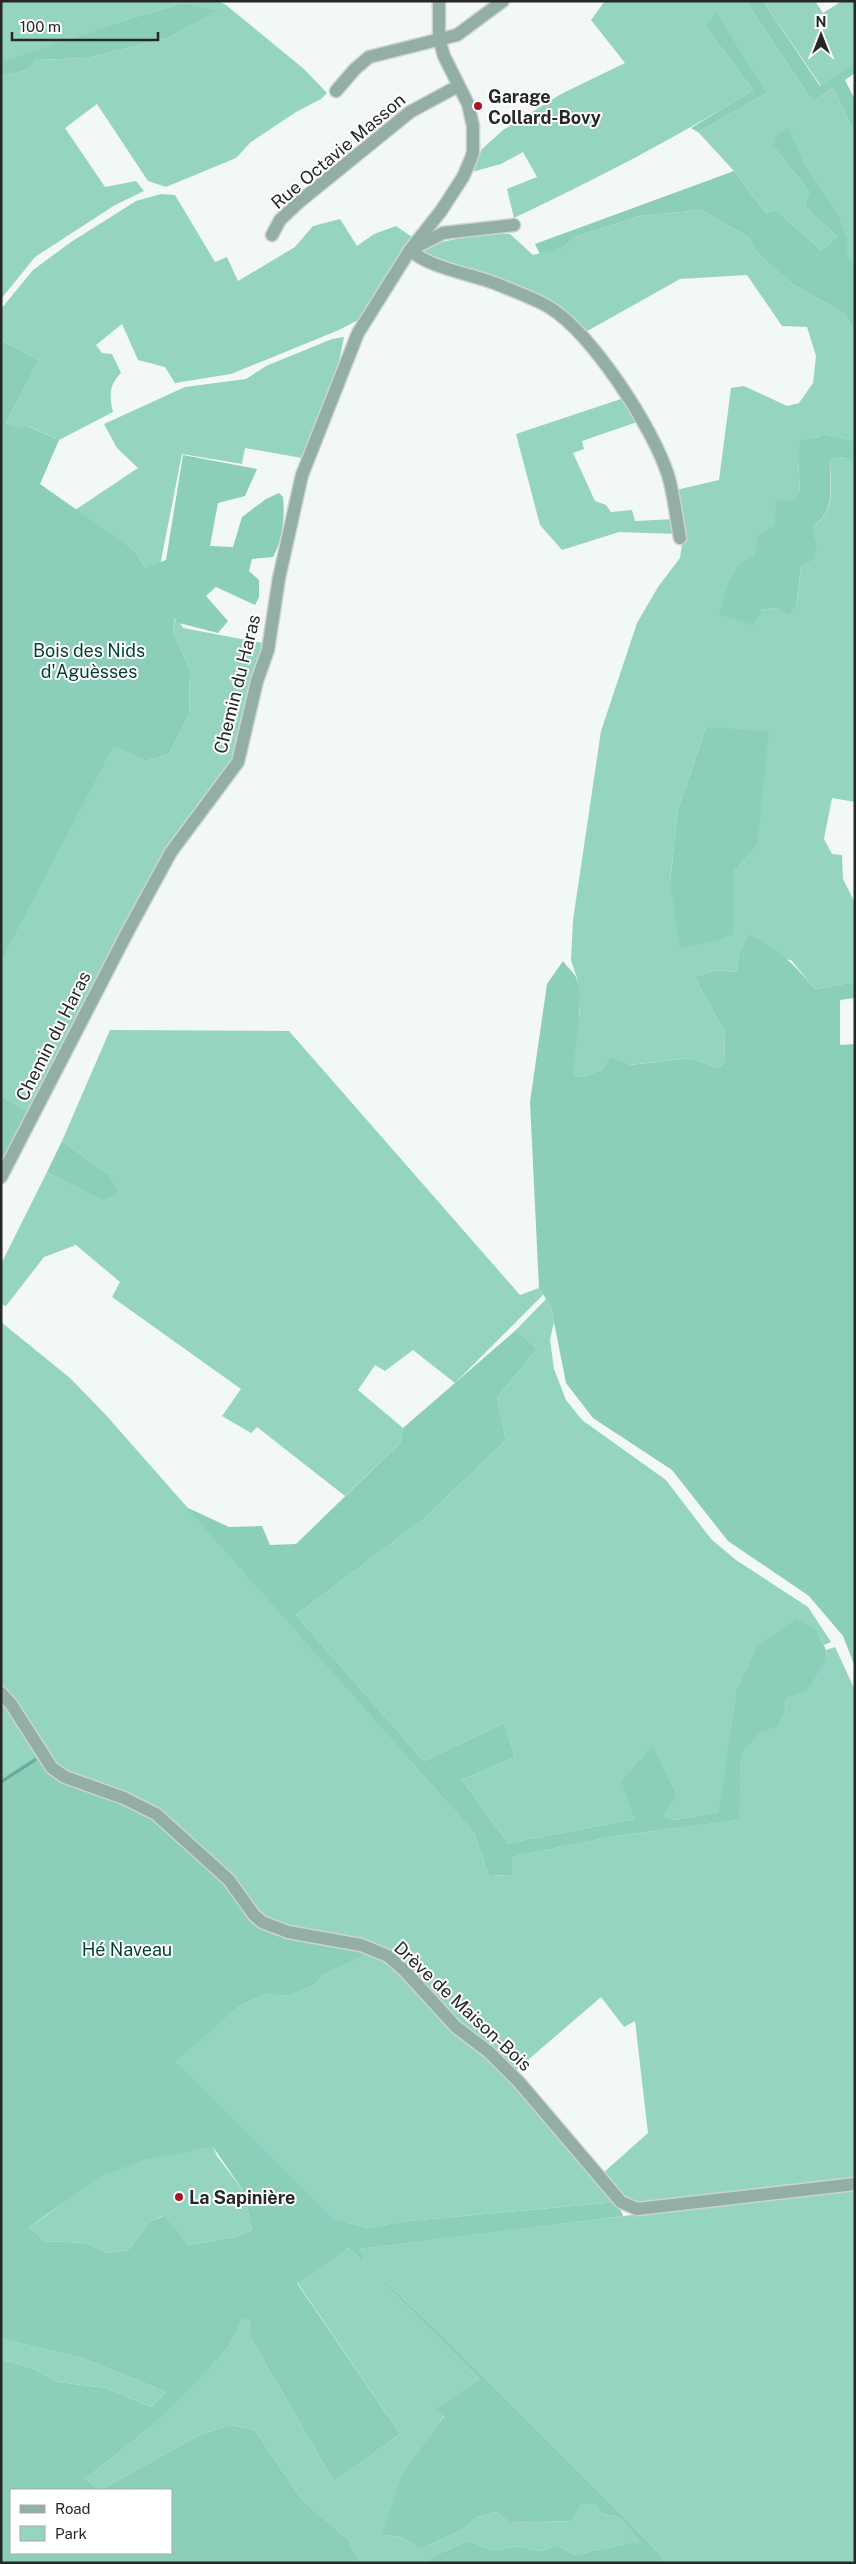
<svg xmlns="http://www.w3.org/2000/svg" width="856" height="2564" viewBox="0 0 856 2564" font-family="'Public Sans',sans-serif">
<rect width="100%" height="100%" fill="#f2f8f6"/>
<path fill="#96d4c2" fill-rule="evenodd" d="M1,1H218L226,5L304,69L327,93L321,99L296,112L251,142L236,158L166,187L148,181L97,104L65,128L105,187L136,181L144,191L115,205L35,257L1,299V76L28,70L36,60L88,58L168,38L217,10L184,3L138,16L4,62L1,57Z
M605,1H746L813,102L833,88L855,134V262L846,257L848,238L837,213L805,164L789,129L773,146L809,191L805,206L837,237L821,250L776,210L766,213L734,171L698,132L767,93L705,26L753,90C676,138 596,179 514,218L507,189L537,177L523,152L501,164L472,172L482,149L503,130L561,94L625,63L591,20Z
M763,1H815L823,13L842,1H855V63L821,86Z
M161,194L175,195L215,262L227,257L238,281L295,247L313,226L340,219L357,246L374,234L396,226L412,237L402,249L362,318L339,330L231,374L175,383L165,367L138,360L122,324L96,345L102,353L112,354L121,373C109,385 109,396 113,412L59,440L28,426L22,431L6,423L39,360L1,340V309L33,270L71,242L136,201Z
M701,210L748,237L755,251L792,284L845,314L855,333V441L824,434L817,438L798,459L800,492L775,526L766,530L761,610L776,608L789,614L796,607L801,566L817,543L813,526C837,511 830,485 830,460L843,457L854,461L855,802L832,798L824,839L832,854L842,855L843,879L855,903V982L815,989L791,960L739,954L736,972L716,970L694,977L725,1032L724,1062L718,1068L691,1058L629,1065L610,1056L601,1070L581,1077L574,1074V1044L580,1011L577,978L571,960L573,920L601,731L637,623L658,587L680,558L683,537L676,490L719,480L731,388L744,386L787,406L799,403L813,383L816,356L807,327L782,326L747,275L680,279L582,334L545,299L423,252L432,244L490,232L510,234L533,255L564,247L575,237L640,216ZM706,727L757,846L734,872L670,883L678,809Z
M344,337L334,387L302,458L245,448L242,464L182,454L156,586L134,550L75,510L138,468L117,448L104,424L185,387L246,379L266,366L332,339Z
M624,398L640,421L582,441L584,449L573,453L595,501L606,505L611,512L632,510L635,521L675,519L676,534L619,532L562,550L540,525L516,434Z
M176,616L183,628L263,643L235,764L166,855L30,1112L1,1096V963L114,744L146,761L169,754L189,715L190,670L173,631Z
M110,1030L289,1031L520,1295L539,1288L543,1295L455,1383L413,1350L385,1371L375,1365L358,1390L403,1428L400,1443L345,1496L257,1427L251,1433L222,1416L241,1389L112,1297L120,1282L76,1245L44,1257L6,1306L1,1304V1264L47,1172L103,1199L108,1174L62,1141Z
M546,1299L551,1307L554,1322L550,1340L554,1369L566,1400L582,1420L666,1480L711,1539L736,1560L808,1607L831,1642L824,1645L817,1630L736,1692L720,1812L675,1820L662,1816L677,1795L653,1747L635,1819L508,1843L462,1780L515,1757L504,1723L424,1761L296,1615L425,1518L506,1440L497,1398L537,1349L516,1330Z
M1,1322L70,1378L105,1414L474,1833L489,1876L511,1875L512,1857L615,1836L738,1820L741,1755L761,1730L785,1710L786,1698L827,1659L826,1650L835,1647L855,1690V2181L634,2203L622,2197L602,2174L648,2133L635,2021L624,2027L601,1997L514,2072L389,1962L502,2069L617,2202L399,2222L369,2228L332,2219L174,2062L240,2006L265,1994L289,1996L314,1985L323,1975L370,1952L302,1941L263,1928L76,1788L62,1781L43,1766L15,1706L1,1689Z
M1,1701L36,1755L1,1777Z
M213,2147L217,2156L244,2192L252,2230L235,2237L189,2245L163,2216L149,2222L128,2250L108,2253L86,2243L44,2241L29,2227C55,2211 75,2191 101,2176C135,2158 176,2154 213,2147Z
M855,2190V2560L850,2563H662L664,2559L638,2531L445,2338L364,2261L358,2249L623,2216Z
M349,2248L479,2379L437,2409L444,2415L427,2442L383,2535L401,2537L420,2549L462,2530L477,2517L496,2512L510,2523L572,2521L581,2503H594L601,2513L620,2518L642,2544H625L574,2555L558,2545L541,2551L519,2546L494,2550L468,2541L433,2556L425,2563H360L348,2539L303,2501L255,2430L231,2425L201,2434L100,2490L85,2479L142,2434L229,2347L243,2319L250,2318L249,2335L334,2482L400,2434L297,2282Z
M1,2339L82,2358L166,2392L151,2407L106,2388L58,2382L34,2369L1,2359Z"/>
<path fill="#8bceba" fill-rule="evenodd" d="M746,1H763L820,86L855,63V73L845,80L855,100V134L833,88L813,102Z
M184,3L218,10L168,38L88,58L36,60L28,70L1,76V57L5,61L138,16Z
M716,13L767,93L698,132L691,128L753,90L705,26Z
M789,128L805,164L837,212L848,238L847,257L855,262V333L845,314L792,284L755,251L748,237L701,210L640,216L575,237L564,247L540,254L535,244L734,171L766,213L776,210L821,250L837,237L805,206L809,191L773,146L776,136Z
M1,340L39,360L6,423L22,430L27,426L59,440L40,484L134,550L145,568L166,560L183,455L257,469L245,496L218,503L210,546L233,547L242,517L266,499L279,493L283,497C285,517 283,539 273,557L252,559L249,571L259,580V597L255,605L216,587L206,596L228,621L218,633L179,623L175,618L173,631L190,670L189,715L169,754L146,761L114,745L1,963Z
M824,434L855,441V491L853,461L843,457L830,460C829,486 837,510 813,526L817,543L814,559L801,566L796,607L789,615L776,608L761,610L753,625L719,614C726,594 730,561 755,557L757,538L766,530L775,525L776,500L791,502L800,492L798,459L801,440L817,438Z
M706,727L769,731L757,846L734,872L733,934L716,941L680,947L670,883L678,809Z
M749,935C779,949 794,964 815,989L855,982V998L840,1000V1045L855,1044V1667L843,1636L809,1596L728,1541L672,1470L593,1418L566,1383L551,1307L539,1288L530,1102L547,984L563,961C567,967 576,974 577,980C585,1010 573,1043 574,1074L581,1077L601,1070L610,1056L630,1065L691,1058L718,1068L724,1062L725,1032L694,977L716,970L736,972L739,954Z
M1,1096L30,1112L1,1166Z
M62,1141L108,1174L118,1193L103,1200L47,1172Z
M516,1330L537,1349L497,1398L506,1440L425,1518L296,1615L424,1761L504,1723L515,1757L462,1780L508,1843L635,1819L621,1781L653,1746L677,1795L663,1816L675,1820L719,1812L736,1692L758,1646L796,1619L817,1630L826,1650L827,1659L806,1691L786,1698L785,1710L777,1727L761,1731L741,1755L739,1820L615,1836L512,1857V1875L489,1876L474,1833L186,1507L229,1527L262,1526L270,1545L296,1544L400,1443L403,1428Z
M36,1755C66,1798 120,1794 160,1823C182,1840 214,1870 231,1892C237,1900 242,1914 251,1919C288,1941 330,1945 371,1952L323,1975L314,1985L289,1996L265,1994L240,2006L175,2062L333,2219L369,2228L399,2222L617,2202L623,2216L359,2249L364,2261L445,2338L638,2531L664,2559L662,2563H425L433,2556L468,2541L494,2550L519,2546L541,2551L558,2545L574,2555L625,2544L641,2543L620,2518L601,2513L594,2503L581,2504L572,2521L510,2523L496,2512L477,2517L462,2530L420,2549L401,2537L382,2535L401,2477L444,2416L436,2409L479,2379L349,2248L297,2283L400,2434L334,2482L249,2335L250,2319H243L229,2347L174,2404L142,2434L85,2479L100,2490L201,2434L231,2425L255,2430L303,2501L348,2539L360,2563H1V2359L34,2369L58,2382L106,2388L151,2407L166,2392L82,2358L1,2339V1777ZM213,2147L244,2192L252,2230L235,2237L189,2245L164,2216L149,2222L128,2250L108,2253L86,2243L44,2241L29,2227L103,2175L145,2160ZM11,2490H171V2553H11Z"/>
<g fill="none" stroke-linecap="round" stroke-linejoin="round">
<path stroke="#68aa97" stroke-width="3" d="M1,1782L35,1760"/>
<defs>
<path id="minor" d="M336,91L355,69L369,57L457,35L503,1
M272,235L280,220L299,202L410,112L458,86
M412,249L443,233L514,225
M410,250C432,270 476,274 504,287C519,293 535,299 549,307C593,335 652,426 668,475C674,495 676,517 680,538
M1,1177L128,931L171,852L238,762L257,681L268,650L279,578L302,475L358,333L410,250L441,211L463,177L470,161L473,152V126L468,104L444,56L439,39V1
M1,1693L11,1704L52,1768L65,1777L124,1798L156,1814L229,1880L254,1915L262,1922L288,1932L361,1945L388,1956L404,1970L456,2027L489,2052L519,2082L621,2202L637,2209L855,2184"/>
</defs>
<use href="#minor" stroke="#cdd3d1" stroke-width="15"/>
<use href="#minor" stroke="#92aea5" stroke-width="12"/>
</g>
<g fill="#aa1524" stroke="#fff" stroke-width="2">
<circle cx="478" cy="106" r="5"/>
<circle cx="179" cy="2197" r="5"/>
</g>
<g text-anchor="middle" dominant-baseline="central" stroke-width="4" stroke-linejoin="round" paint-order="stroke">
<g font-size="18" font-weight="bold" fill="#262828" stroke="#fff" text-anchor="start">
<text x="488" y="96">Garage<tspan x="488" dy="21">Collard-Bovy</tspan></text>
<text x="189" y="2197">La Sapinière</text>
</g>
<g font-size="18" fill="#262828" stroke="#fff">
<text transform="translate(338 151) rotate(-40)">Rue Octavie Masson</text>
<text transform="translate(237 684) rotate(-76)">Chemin du Haras</text>
<text transform="translate(53 1036) rotate(-63)">Chemin du Haras</text>
<text transform="translate(463 2006) rotate(43)">Drève de Maison-Bois</text>
</g>
<g font-size="18" fill="#003f32" stroke="#fff">
<text x="89" y="650">Bois des Nids<tspan x="89" dy="21">d'Aguèsses</tspan></text>
<text x="127" y="1949">Hé Naveau</text>
</g>
</g>
<rect width="856" height="2564" fill="none" stroke="#262828" stroke-width="5"/>
<rect x="10" y="2489" width="162" height="65" fill="#ffffff" stroke="#a8a9a9"/>
<rect x="20" y="2505" width="25" height="8" fill="#92aea5" stroke="#a8a9a9"/>
<text x="55" y="2514" font-size="15" fill="#262828">Road</text>
<rect x="20" y="2526" width="25" height="15" fill="#96d4c2" stroke="#a8a9a9"/>
<text x="55" y="2539" font-size="15" fill="#262828">Park</text>
<g transform="translate(821 35)" stroke="#ffffff" stroke-width="4" paint-order="stroke">
<path d="M0-4L9 19L0 12L-9 19Z" fill="#262828"/>
<text y="-8" font-size="14" font-weight="bold" text-anchor="middle" fill="#262828">N</text>
</g>
<path d="M12 32v8h146v-8" fill="none" stroke="#262828" stroke-width="2.5"/>
<text x="20" y="32" font-size="15" fill="#262828" stroke="#ffffff" stroke-width="4" paint-order="stroke">100 m</text>
</svg>
